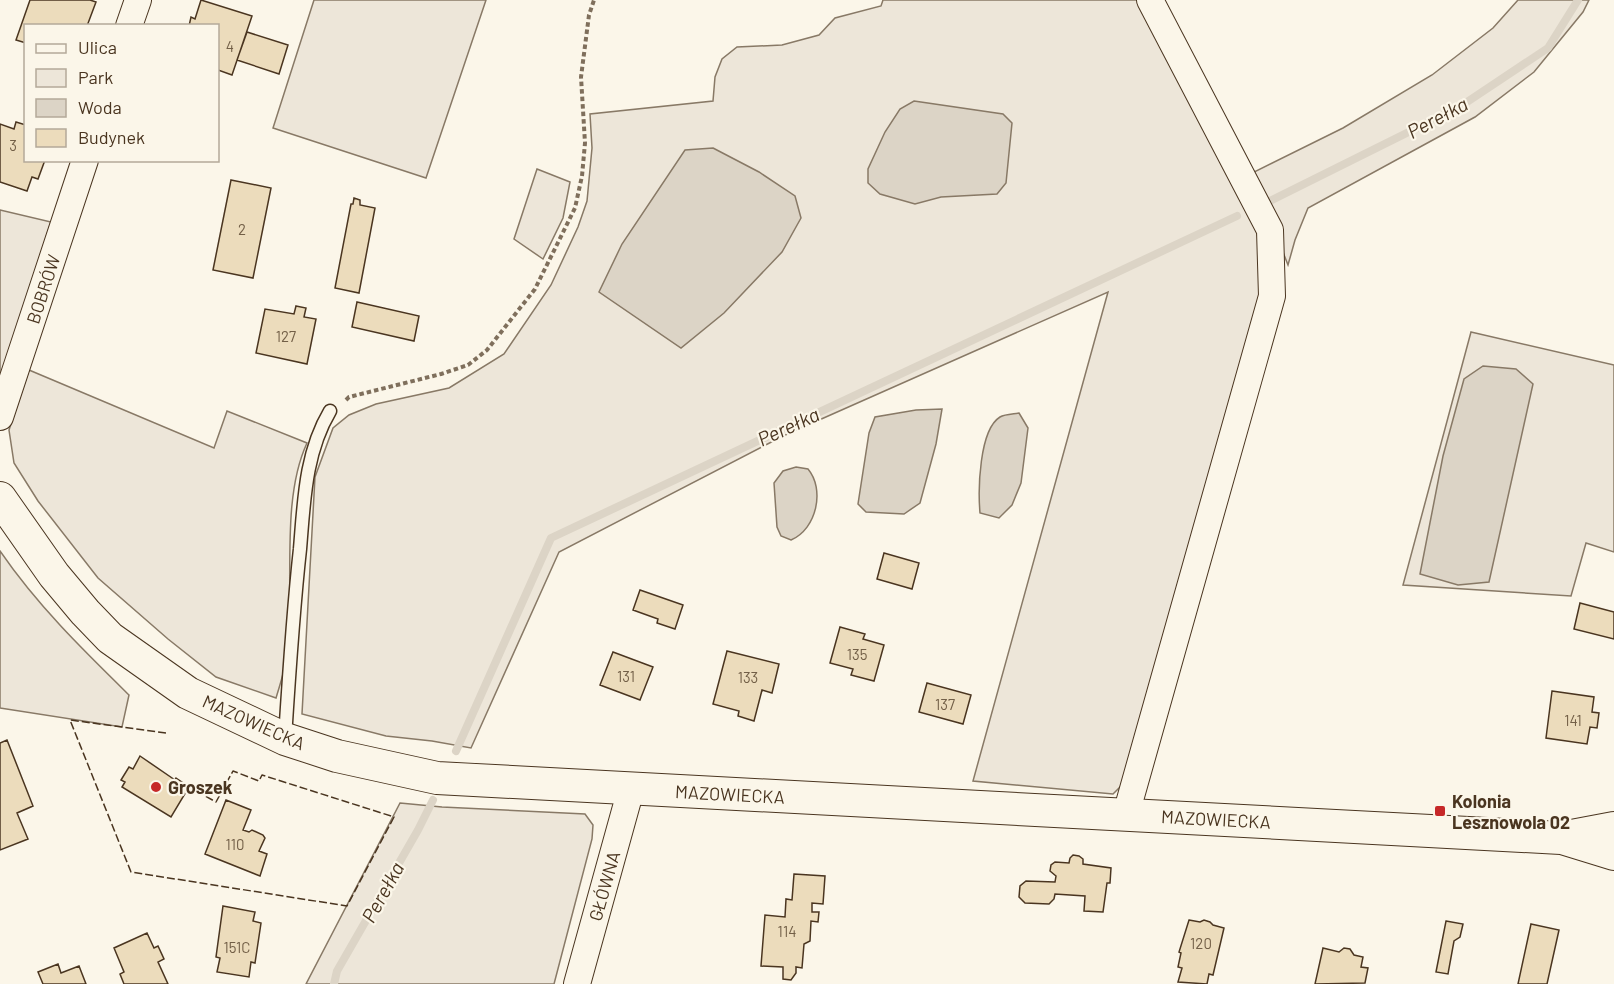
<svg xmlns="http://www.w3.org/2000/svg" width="1614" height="984" viewBox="0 0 1614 984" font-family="Barlow,sans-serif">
<rect width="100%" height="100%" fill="#fbf6e9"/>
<path fill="#ede6d9" stroke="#887966" stroke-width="1.5" d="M314,0H486L426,178L273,128Z
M883,0H1141L1256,221L1264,295L1124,783L1113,794L973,781L1108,292L783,436L559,552L471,748L432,741L386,736L302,714L315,477L333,428L349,415L376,404L449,388L504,354L551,285L578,227L587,201L592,148L590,114L713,101L715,77L722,59L737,47L782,45L819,35L835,18L881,6Z
M1518,0H1589L1583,12L1534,72L1475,117L1308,208L1295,240L1288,265L1252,173L1343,128L1432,75L1493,28Z
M537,169L570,182L563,218L543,259L514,239Z
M0,210L51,222L0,379Z
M1471,332L1614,365V552L1586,543L1571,596L1403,585Z
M29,370L214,448L227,411L307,443C280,501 295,589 287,653C286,668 280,684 276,698L216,677L168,639L98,578L38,501L14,463L9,430Z
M0,551C37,605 82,649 129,695L122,727L0,708Z
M400,803L442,807L585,814L593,825L592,839L554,984H306Z"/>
<path fill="#dcd4c6" stroke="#887966" stroke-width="1.5" d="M914,101L1003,114L1012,123L1006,183L997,194L941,197L915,204L880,194L868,183V169L885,132L900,109Z
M713,148L759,172L795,196L801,218L782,252L724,313L681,348L599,292L622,244L685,150Z
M1483,366L1516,369L1533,384L1489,582L1458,585L1420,574L1443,456L1464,379Z
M942,409L936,444L920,503L904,514L866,512L858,504L869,433L875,417L916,410Z
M1019,413L1028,428L1021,483L1012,505L999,518L980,513C978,490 979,430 1000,417C1005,414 1014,414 1019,413Z
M796,467L808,469C825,489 817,529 791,540L781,536L777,527L774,483L783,471Z"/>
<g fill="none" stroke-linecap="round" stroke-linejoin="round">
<path stroke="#dcd4c6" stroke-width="8" d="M1270,201L1461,106L1548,48L1578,0
M456,751L551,538L1237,216
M334,984L337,971L418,830L433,800"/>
</g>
<path fill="#ecdcbc" stroke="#4a3520" stroke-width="1.5" d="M30,0H90L96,2L87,26H26V43L16,40Z
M201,0L252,16L232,75L218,70V26H189L191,17L195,19Z
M247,32L288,45L279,74L237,60Z
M16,122L26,125V160H45L38,179L32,177L27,191L0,182V124L14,129Z
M231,180L271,188L253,278L213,270Z
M354,198L360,200V205L375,208L359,293L335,288L351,204H353Z
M357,302L419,316L414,341L352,327Z
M296,306L306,308L304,317L316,319L307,364L256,353L265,309L294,314Z
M884,553L919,563L912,589L877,579Z
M640,590L683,605L675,629L657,623L658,619L633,610Z
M1580,603L1614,612V639L1574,629Z
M840,627L865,634L863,639L884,645L874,681L851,675L853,669L830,663Z
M727,651L779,664L772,693L762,690L754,721L738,716L739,711L713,704Z
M613,652L653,667L640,700L600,685Z
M927,683L971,695L963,724L919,712Z
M1552,691L1594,697L1592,712L1599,713L1597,728L1590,727L1587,744L1546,738Z
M7,740L33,806L17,813L28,839L0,850V743Z
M140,756L175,780L176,778L189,787L171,817L122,787L125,782L121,780L129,767L133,769Z
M226,800L251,810L243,830L249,832L252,830L263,835L265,838L259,851L267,854L260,876L205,854Z
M1073,855L1079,856L1083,859V864L1111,868L1110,883H1107L1103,912L1084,911L1085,896L1055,894L1054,899L1049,904L1025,903L1019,897L1020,886L1026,881L1055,882L1056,876L1050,871L1051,865L1055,862L1069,863L1070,858Z
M794,874L825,876L823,904L812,903V912H819L818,922L811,921L810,941L804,944L802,968L796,967V973L791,980L783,979V967L761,966L765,915L785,917L786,899L792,900Z
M223,906L255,912L253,921L261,923L255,963L251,962L249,977L217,972L220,958L216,957Z
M1189,920L1200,922L1204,920L1210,922L1213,925L1224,928L1213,975L1209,974L1207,984L1178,982L1182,968L1178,967L1181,953L1179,952Z
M1446,921L1463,924L1460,937L1454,941L1448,974L1436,972Z
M1531,924L1559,930L1547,984H1518Z
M147,933L154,948L158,946L164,959L158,962L168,984H124L120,974L124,972L114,948Z
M1323,948L1339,952L1344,948L1350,949L1354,955L1363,957L1361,967L1368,968L1365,983L1315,984Z
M58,964L61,973L79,966L86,984H43L38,972Z"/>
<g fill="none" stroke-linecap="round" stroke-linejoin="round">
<defs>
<path id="service" d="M285,738C289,675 293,612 300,549C304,502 305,453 330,411"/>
<path id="minor" d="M129,26L138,0
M0,417L85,160
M1126,814L1272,296L1270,230L1150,0
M577,984L631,789"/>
<path id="tertiary" d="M0,498L54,575L85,612L110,638L188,693L285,739L337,756L437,778L1561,838L1614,828
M1562,838L1614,854"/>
</defs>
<use href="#service" stroke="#4a3520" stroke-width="15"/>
<use href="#minor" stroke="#4a3520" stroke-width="28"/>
<use href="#tertiary" stroke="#4a3520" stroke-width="34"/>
<path stroke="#7f6f5c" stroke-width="4" stroke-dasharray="4.5 3" stroke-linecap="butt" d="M346,400L349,397L441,374L468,365L487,350L535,289L575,208L582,176L585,143L581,77L589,15L594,0"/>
<use href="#service" stroke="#fbf6e9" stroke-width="12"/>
<use href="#minor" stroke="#fbf6e9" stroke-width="26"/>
<use href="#tertiary" stroke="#fbf6e9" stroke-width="32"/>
<path stroke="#4a3520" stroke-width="1.5" stroke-dasharray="8 3" stroke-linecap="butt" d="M166,733L70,720L131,872L347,906L394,817L262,775L259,781L233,771L216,802L189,787"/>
</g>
<g fill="#c62828" stroke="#fbf6e9" stroke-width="2">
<circle cx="156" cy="787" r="6"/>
<rect x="1434" y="805" width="12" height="12" rx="3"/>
</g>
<g text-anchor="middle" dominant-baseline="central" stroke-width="4.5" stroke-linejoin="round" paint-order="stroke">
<g font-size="15" fill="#725f47">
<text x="230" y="46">4</text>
<text x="13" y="145">3</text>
<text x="242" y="229">2</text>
<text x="286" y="336">127</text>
<text x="857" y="654">135</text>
<text x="626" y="676">131</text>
<text x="748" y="677">133</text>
<text x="945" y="704">137</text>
<text x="1573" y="720">141</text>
<text x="235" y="844">110</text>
<text x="787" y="931">114</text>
<text x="1201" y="943">120</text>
<text x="237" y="947">151C</text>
</g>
<g font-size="18" fill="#4a3520" stroke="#fbf6e9">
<text transform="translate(43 289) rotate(-72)">BOBRÓW</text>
<text transform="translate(254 722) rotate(24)">MAZOWIECKA</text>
<text transform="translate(730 794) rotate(3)">MAZOWIECKA</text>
<text transform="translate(1216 819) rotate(3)">MAZOWIECKA</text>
<text transform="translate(604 886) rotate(-74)">GŁÓWNA</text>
</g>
<g font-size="18" font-weight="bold" fill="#4a3520" stroke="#fbf6e9" text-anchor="start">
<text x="168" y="787">Groszek</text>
<text x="1452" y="801">Kolonia<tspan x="1452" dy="21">Lesznowola 02</tspan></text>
</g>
<g font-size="20" font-style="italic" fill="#4a3520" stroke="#fbf6e9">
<text transform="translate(1437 117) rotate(-28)">Perełka</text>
<text transform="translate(788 426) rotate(-25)">Perełka</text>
<text transform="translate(382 892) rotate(-61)">Perełka</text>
</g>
</g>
<rect x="24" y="24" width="195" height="138" fill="#fbf6e9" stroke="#b4a999" stroke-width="1.5"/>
<rect x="36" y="44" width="30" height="9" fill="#fbf6e9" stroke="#b4a999" stroke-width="1.5"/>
<text x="78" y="54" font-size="18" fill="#4a3520">Ulica</text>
<rect x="36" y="69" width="30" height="18" fill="#ede6d9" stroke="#b4a999" stroke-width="1.5"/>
<text x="78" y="84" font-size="18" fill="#4a3520">Park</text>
<rect x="36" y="99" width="30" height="18" fill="#dcd4c6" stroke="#b4a999" stroke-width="1.5"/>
<text x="78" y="114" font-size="18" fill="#4a3520">Woda</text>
<rect x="36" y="129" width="30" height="18" fill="#ecdcbc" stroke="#b4a999" stroke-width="1.5"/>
<text x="78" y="144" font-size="18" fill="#4a3520">Budynek</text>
</svg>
